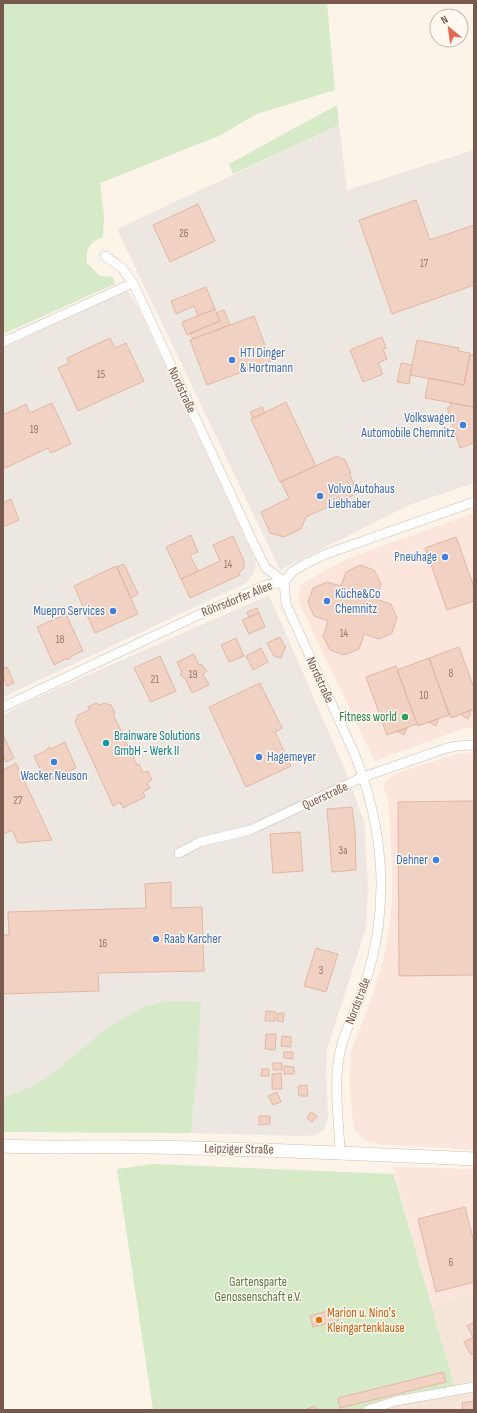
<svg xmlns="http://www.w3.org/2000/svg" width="477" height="1413" viewBox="0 0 477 1413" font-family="'Sofia Sans Condensed',sans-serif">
<rect width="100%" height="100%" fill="#fcf4e9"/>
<path fill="#f4e5d8" d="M474,1292V1410H368L456,1390L432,1306Z"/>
<path fill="#fce5dd" d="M474,513V728H465L375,761L298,601L301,584L349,558Z
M474,752V1150L376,1144L365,1140L355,1130L352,1113L349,1081L351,1052L373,994L382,965L388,935L392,901V865L388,798L383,786L388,778L397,773L453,755Z
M393,1167L474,1169V1292L432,1306Z"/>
<path fill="#ede7e2" d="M339,125L347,190L474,150V483L409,505L280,570L117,229Z
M126,291L129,293L139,309L254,557L256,563L254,573L246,583L3,697V348Z
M269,595L346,772L364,821L368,886L366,928L327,1049L326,1074L328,1118L324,1130L315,1135L304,1136L191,1133L197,1072L52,1074L35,1085L3,1098V715L27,702Z"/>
<path fill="#d7eac7" d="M3,3H327L335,90L257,114L219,136L100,183L104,216L103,237C89,243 86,247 87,263L100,276L113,277L115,284L3,334Z
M337,105L339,125L233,174L229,164Z
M166,1001L201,1002L197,1072L191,1133L3,1132V1098L35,1085L52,1074L106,1029L141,1008Z
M154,1164L394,1174L456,1391L368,1410H153L117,1169Z"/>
<path fill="#f1d1c1" stroke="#e3b7a2" d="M416,200L430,240L474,225V285L392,314L359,220Z
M198,204L215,241L170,262L153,225Z
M206,287L215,309L198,316L194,306L176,314L171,301Z
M215,309L220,321L187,335L182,322Z
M224,310L230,325L193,339L190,333L220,321L216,313Z
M254,316L271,361L207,385L190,340Z
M382,337L386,348L383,349L387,359L378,363L383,374L363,382L350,350Z
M110,338L115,348L126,343L144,381L78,411L58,368L69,363L67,358Z
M417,340L459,348L458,351L470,353L464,385L410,375Z
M470,355H474V407L425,398L429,378L464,385Z
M401,363L412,365L409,384L397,382Z
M286,402L316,466L280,482L251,419Z
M52,403L71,444L51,453L48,448L3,469V415L26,404L30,413Z
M450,403L474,407V443L460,448L447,408L451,406Z
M262,407L265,413L253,418L250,412Z
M337,456L345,460L351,473H349L358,493L306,517L301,529L284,537L270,533L261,512L289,498L281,482Z
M11,499L19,520L3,527V503Z
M191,535L198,552L190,555L198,571L181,579L166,547Z
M233,536L244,561V568L239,573L240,575L190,598L181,579L220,561L213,545Z
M456,537L474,587V601L447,610L425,548Z
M124,564L138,594L131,598L117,567Z
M360,565L374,570L381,584L376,599L391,604L397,618L392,633L379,639L364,634L359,649L344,655L330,650L323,636L328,621L314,616L308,602L313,588L327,582L341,586L346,572Z
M116,566L138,614L95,633L74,586Z
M257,608L259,613L249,617L247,612Z
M259,613L265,627L249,634L242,620Z
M66,614L83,651L71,656V658L67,660V658L54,665L37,627Z
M280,637L284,645L286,646L281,658L274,656L267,643Z
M236,638L244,656L229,662L221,645Z
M459,647L474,688V709L451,718L429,658Z
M261,648L268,662L253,670L246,656Z
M194,654L199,665L201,664L207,671L203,674L209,685L192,693L185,678H184L180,674L182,673L177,662Z
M160,656L176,691L151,702L134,668Z
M429,658L449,715L418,726L397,670Z
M396,666L417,724L387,735L366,677Z
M7,667L14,683L7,686L3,676V669Z
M260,683L282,728L275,732L291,766L246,787L209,707Z
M96,703L100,705L104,703L111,705L115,713L113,714L137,765L139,764L143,773L148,771L152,780L147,783L150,788L143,792L145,797L123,808L120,802L113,806L75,722L78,715L89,710L88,707Z
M471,710L468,719L460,714L466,712Z
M439,718L436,726L429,722Z
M407,728L404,735L397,731L402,730Z
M3,735L14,758L6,762L3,756Z
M65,742L76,768L46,782L34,756L44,752L49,747L51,749Z
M16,763L52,840L18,843L12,830L3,834V770Z
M467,801H474V975L399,976L398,802Z
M352,807L355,830L356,870L332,872L327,809Z
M300,832L303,871L273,873L270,834Z
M171,882V908L202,907L204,971L98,973L99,991L3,994V935H9L8,912L146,908L145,884Z
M316,948L338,954L326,992L304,986Z
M266,1011L276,1012L275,1021H265Z
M278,1013H284L283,1022L277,1021Z
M266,1034H276L275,1050L265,1049Z
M282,1036L291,1037V1047L281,1046Z
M284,1052H293V1059L284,1058Z
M273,1063H282V1070H273Z
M284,1066L294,1067V1074H284Z
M262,1069H269V1076H261Z
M281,1073L282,1089H272V1074Z
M307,1085L308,1096H299L298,1086Z
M277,1092L281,1102L273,1105L268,1096Z
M311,1112L317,1116L312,1122L307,1118Z
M259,1116H270V1124L259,1125Z
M465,1207L474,1242V1282L436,1292L418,1219Z
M335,1309L339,1320L313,1327L310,1316Z
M474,1322V1337H473L467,1326Z
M474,1337V1354L471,1355L464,1342Z
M443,1372L446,1382L340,1408L338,1398Z
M474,1401V1410H463L462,1403Z
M315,1406L317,1410H305Z"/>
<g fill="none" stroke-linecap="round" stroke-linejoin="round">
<defs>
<path id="street" d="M105,256L122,268L133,283L256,549L266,568L284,582L286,604L354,753C384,827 390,905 366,981C359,1005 345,1027 340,1052C333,1084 339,1120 340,1152
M3,342L133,283
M3,707L192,618L266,585L284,582L292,572L303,565L326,554L474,502
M179,853L200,842L250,830L363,777L447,748L457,746L474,745
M368,1410L396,1401L474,1387"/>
<path id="secondary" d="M3,1146C52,1148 102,1146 151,1147C259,1149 366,1154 474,1159"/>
</defs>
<use href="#street" stroke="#d1bdb1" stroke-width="10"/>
<use href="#secondary" stroke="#d4bdaf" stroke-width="14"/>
<use href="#street" stroke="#fff" stroke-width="9"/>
<use href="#secondary" stroke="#fff" stroke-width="13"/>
</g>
<g fill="#3f7fe0" stroke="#fff8f0" stroke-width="1.5">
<circle cx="232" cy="360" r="4"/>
<circle cx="463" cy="425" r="4"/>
<circle cx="320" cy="496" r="4"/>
<circle cx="445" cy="557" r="4"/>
<circle cx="327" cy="601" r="4"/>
<circle cx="113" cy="611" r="4"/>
<circle cx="259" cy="757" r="4"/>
<circle cx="54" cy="762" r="4"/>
<circle cx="436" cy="860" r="4"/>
<circle cx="156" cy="939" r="4"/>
</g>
<circle fill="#2e9e5b" stroke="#fff8f0" stroke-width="1.5" cx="405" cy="717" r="4"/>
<circle fill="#0f9aa8" stroke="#fff8f0" stroke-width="1.5" cx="106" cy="743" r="4"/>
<circle fill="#e8710a" stroke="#fff8f0" stroke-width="1.5" cx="319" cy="1320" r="4"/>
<g text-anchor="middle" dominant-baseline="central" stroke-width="3" stroke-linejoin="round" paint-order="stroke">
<g font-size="11" fill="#96776a">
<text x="184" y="233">26</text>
<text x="424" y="263">17</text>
<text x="101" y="374">15</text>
<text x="34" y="429">19</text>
<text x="228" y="564">14</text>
<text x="344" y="633">14</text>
<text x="60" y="639">18</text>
<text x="451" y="673">8</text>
<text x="193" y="674">19</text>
<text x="155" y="679">21</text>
<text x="424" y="695">10</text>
<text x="18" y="800">27</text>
<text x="343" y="850">3a</text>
<text x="103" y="943">16</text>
<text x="321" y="970">3</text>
<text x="451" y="1262">6</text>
</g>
<g font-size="13" fill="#366cbe" stroke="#fff8f0" text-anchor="start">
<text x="240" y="353">HTI Dinger<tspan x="240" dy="15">&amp; Hortmann</tspan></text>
<text x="455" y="418" text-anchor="end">Volkswagen<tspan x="455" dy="15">Automobile Chemnitz</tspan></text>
<text x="328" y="489">Volvo Autohaus<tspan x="328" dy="15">Liebhaber</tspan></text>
<text x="437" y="557" text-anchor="end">Pneuhage</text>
<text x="335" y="594">Küche&amp;Co<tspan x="335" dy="15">Chemnitz</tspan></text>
<text x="105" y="611" text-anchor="end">Muepro Services</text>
<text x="267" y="757">Hagemeyer</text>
<text x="54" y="776" text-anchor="middle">Wacker Neuson</text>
<text x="428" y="860" text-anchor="end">Dehner</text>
<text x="164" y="939">Raab Karcher</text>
</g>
<g font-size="13" fill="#77594d" stroke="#fff8f0">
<text transform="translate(182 390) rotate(65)">Nordstraße</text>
<text transform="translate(237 599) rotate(-22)">Röhrsdorfer Allee</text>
<text transform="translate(320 680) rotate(65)">Nordstraße</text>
<text transform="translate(325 796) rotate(-25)">Querstraße</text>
<text transform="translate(358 1001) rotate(-69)">Nordstraße</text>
<text transform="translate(239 1149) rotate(1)">Leipziger Straße</text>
</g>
<g font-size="13" fill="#27864d" stroke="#fff8f0" text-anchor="end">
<text x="397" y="717">Fitness world</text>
</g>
<g font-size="13" fill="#0d838f" stroke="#fff8f0" text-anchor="start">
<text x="114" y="736">Brainware Solutions<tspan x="114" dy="15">GmbH - Werk II</tspan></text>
</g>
<g font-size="13" fill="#587c45" stroke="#fff8f0">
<text x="258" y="1282">Gartensparte<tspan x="258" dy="15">Genossenschaft e.V.</tspan></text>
</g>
<g font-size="13" fill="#c56008" stroke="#fff8f0" text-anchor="start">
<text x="327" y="1313">Marion u. Nino's<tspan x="327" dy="15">Kleingartenklause</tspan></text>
</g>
</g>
<rect width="477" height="1413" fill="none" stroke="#77594d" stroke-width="8"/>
<g transform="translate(449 28) rotate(331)"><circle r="19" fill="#fff8f0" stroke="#c9b8af"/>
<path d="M0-3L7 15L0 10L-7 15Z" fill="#e26952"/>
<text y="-6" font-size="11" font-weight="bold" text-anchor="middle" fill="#77594d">N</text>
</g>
</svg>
